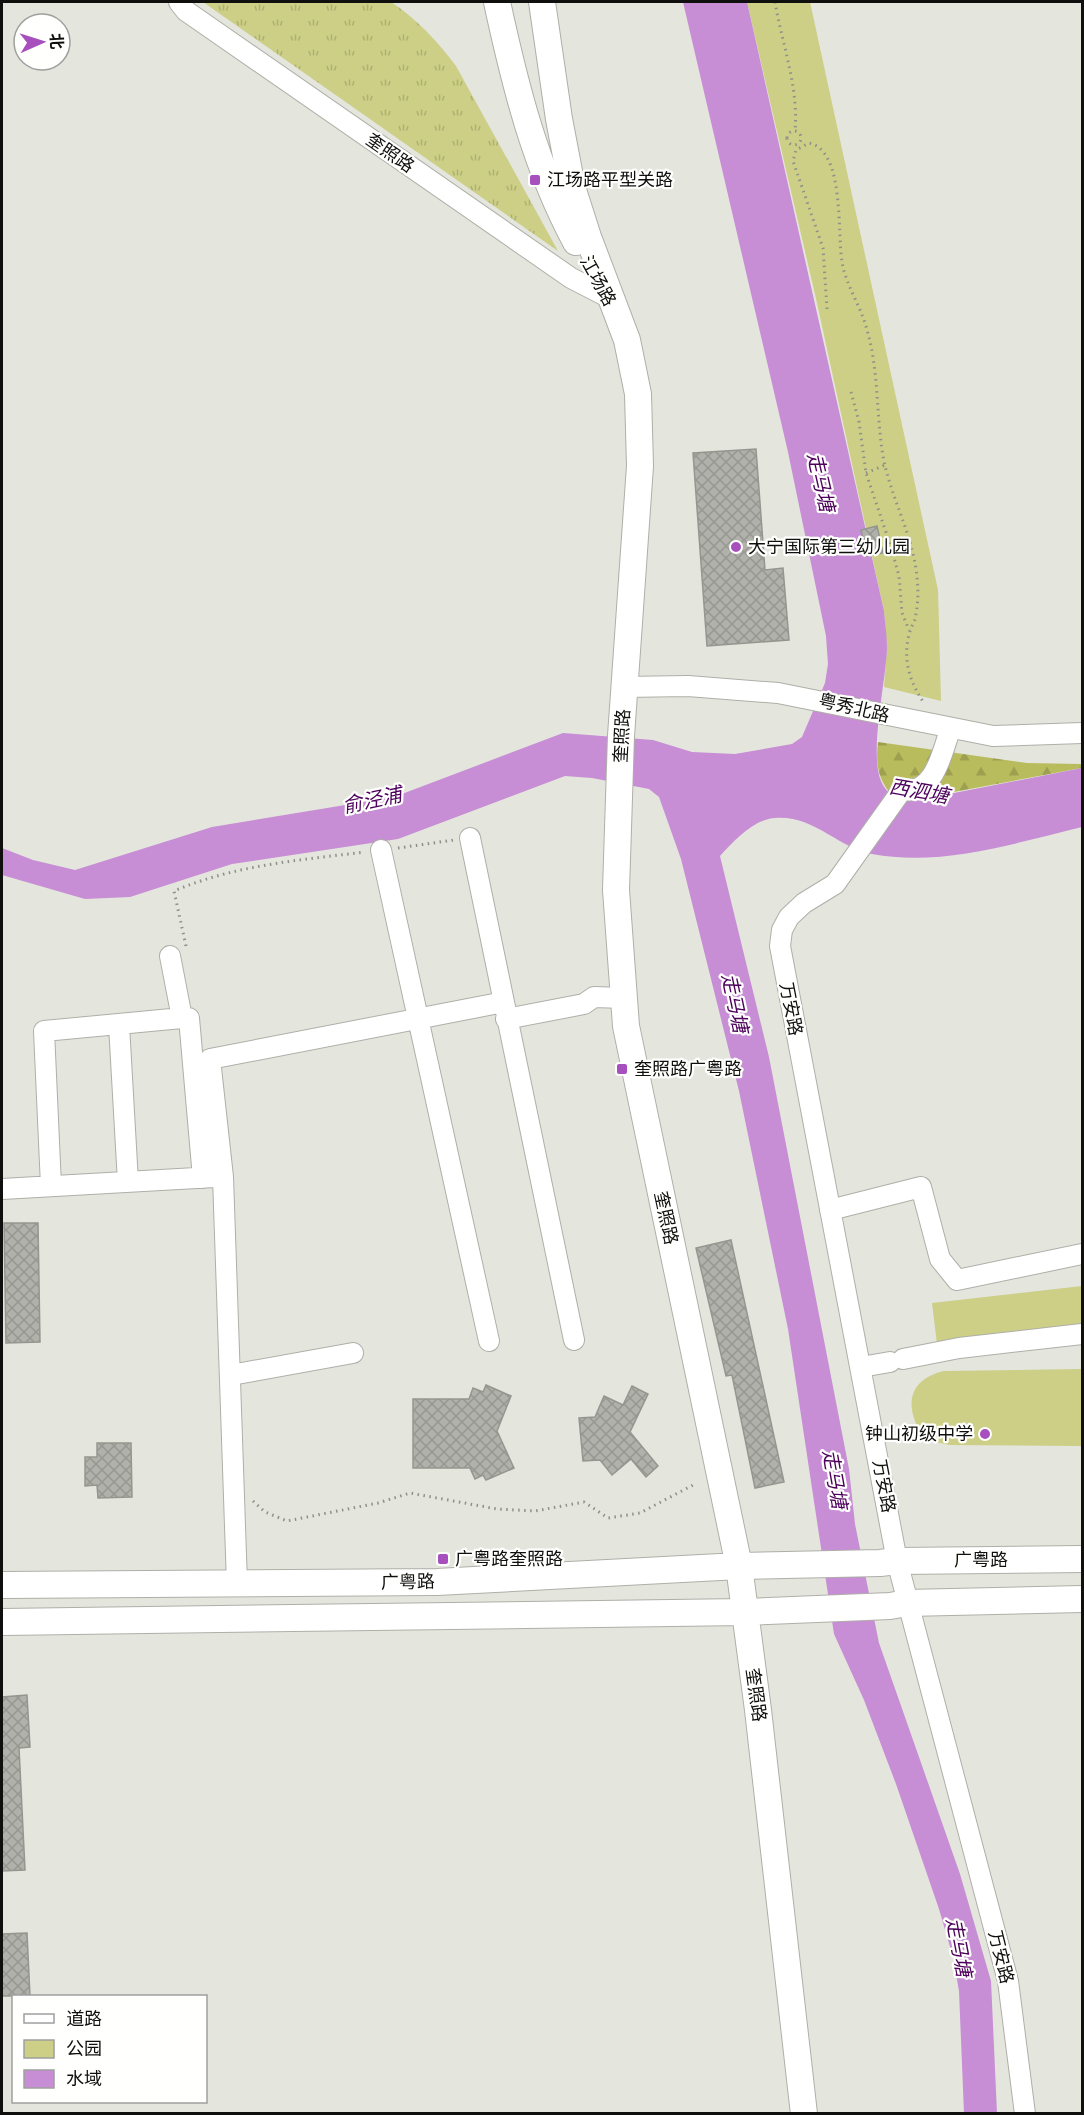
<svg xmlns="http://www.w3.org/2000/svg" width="1084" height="2115" viewBox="0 0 1084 2115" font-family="Helvetica,'Noto Sans SC',sans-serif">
<defs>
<pattern id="grass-tufts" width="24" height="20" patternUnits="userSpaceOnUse" patternTransform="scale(1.5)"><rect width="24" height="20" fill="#cccf85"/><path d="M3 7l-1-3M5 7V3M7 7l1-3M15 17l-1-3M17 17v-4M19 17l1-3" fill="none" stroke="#aeb172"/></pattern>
<pattern id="forest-firs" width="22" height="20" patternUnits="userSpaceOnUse" patternTransform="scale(1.5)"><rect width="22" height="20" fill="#b9bc5d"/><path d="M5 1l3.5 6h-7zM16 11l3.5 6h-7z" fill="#9ea050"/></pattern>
<pattern id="building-cross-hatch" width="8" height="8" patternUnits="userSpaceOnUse" patternTransform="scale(1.5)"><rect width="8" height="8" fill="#b0b1aa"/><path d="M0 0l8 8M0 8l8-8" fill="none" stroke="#969791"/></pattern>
</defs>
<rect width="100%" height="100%" fill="#e4e5dd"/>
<path fill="url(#grass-tufts)" d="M203,2H391C417,19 437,41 456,66L558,251Z"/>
<path fill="url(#forest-firs)" d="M878,742L1027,763L1082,764V768L900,802C879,786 875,767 878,742Z"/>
<path fill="#cccf85" d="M747,2H810L938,590L941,701L884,687L887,647L884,611L817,303Z
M1082,1286V1326L937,1344L932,1303Z
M1082,1369V1446L950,1445L926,1440C904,1411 905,1380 944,1371Z"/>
<path fill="#c78dd5" d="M683,2H747L884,611C885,623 887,636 887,648C886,682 869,752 881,781C887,795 898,801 913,801L1082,768V827C1015,843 942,867 872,854C838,848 814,815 775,818C754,819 734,841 720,856L769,1057L849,1469L855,1524L879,1643L960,1874L991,1981L997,2113H964L959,1991L953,1957L939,1909L896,1784L864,1700L834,1634L788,1329L739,1091L681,859L659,797L649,789L592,778L565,776L398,839L232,864L130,897L85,899L2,875V848L33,860L75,870L212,827L394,797L563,733L653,740L692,752L735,754L792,744L802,737L825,683L828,664L826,636L788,452Z"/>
<path fill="url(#building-cross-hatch)" stroke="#95968f" stroke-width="1.5" d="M756,449L765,570L783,568L789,640L707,646L693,453Z
M877,526L883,553L867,556L861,530Z
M4,1223H38L40,1342L6,1343Z
M731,1240L784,1482L755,1488L732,1375L726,1376L696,1248Z
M486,1385L511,1396L497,1431L514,1468L486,1480L483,1475L475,1479L470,1468H413V1399H469L473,1388L483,1392Z
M632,1386L648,1394L630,1432L658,1466L646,1477L631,1459L612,1475L600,1460L583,1461L579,1418L595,1417L604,1396L623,1405Z
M97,1443H131L132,1497L98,1498L97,1485L85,1486V1457H97Z
M27,1695L30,1747L19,1748L25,1870L2,1871V1697Z
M27,1933L30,1996H2V1934Z"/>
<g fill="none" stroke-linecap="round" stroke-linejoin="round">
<defs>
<path id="minor" d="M179,2L186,11L571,278L606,296
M624,687L688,686L778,693L993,736L1082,733
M950,730C942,753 934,796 902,790L835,884L804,903L789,917L782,930L780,946L897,1561L1008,1981L1025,2114
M470,838L574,1340
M381,850L489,1341
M170,956L182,1018
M506,1019L584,1004L594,997L624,998
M119,1025L128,1182
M51,1186L44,1031L182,1018H189L203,1178
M2,1189L214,1177
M830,1210L921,1187L940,1259L957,1280L1082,1254
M903,1359L959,1348L1082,1334
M861,1367L890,1362
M231,1375L353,1353
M237,1584L223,1177L210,1059L504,1002"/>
<path id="major" d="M497,2C515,85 535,166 576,242
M542,2L559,119L572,187L588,237L627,340L638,394L640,466L621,736L616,890L626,1026L739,1566L758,1710L804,2114
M2,1585L437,1582L739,1566L880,1563L897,1561L1082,1559
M2,1622L744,1612L890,1606L907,1603L1082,1599"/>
</defs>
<use href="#minor" stroke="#afafa9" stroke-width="22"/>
<use href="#major" stroke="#afafa9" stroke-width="28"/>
<path stroke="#8f908a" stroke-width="3" stroke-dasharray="1.5 4.5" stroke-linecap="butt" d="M775,2C782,44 799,88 795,131
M787 138a7 7 0 1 1 14 0a7 7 0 1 1-14 0Z
M827,309L823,248L793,161L796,150L809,143C845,150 837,233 842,262C846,286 861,306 867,330C879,371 876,414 883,456C890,495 910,529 916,569C918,584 919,598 916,614C916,620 912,625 910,631C902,658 909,681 924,703
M851,392L859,422L866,473L891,547L899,576L902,613L909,630
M866,473L885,465
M398,848L454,840
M186,946L174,891C235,865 300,860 365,852
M253,1501L265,1512L287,1521L378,1503L410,1493L497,1509L535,1511L584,1502L608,1518L640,1513L695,1484"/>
<use href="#minor" stroke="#fff" stroke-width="20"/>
<use href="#major" stroke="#fff" stroke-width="26"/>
</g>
<g fill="#a74fbc" stroke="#fffffe" stroke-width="2">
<rect x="529" y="174" width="12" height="12" rx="3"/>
<circle cx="736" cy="547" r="6"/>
<rect x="616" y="1063" width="12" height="12" rx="3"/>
<circle cx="985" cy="1434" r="6"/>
<rect x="437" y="1553" width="12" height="12" rx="3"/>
</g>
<g text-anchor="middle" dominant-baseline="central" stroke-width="4.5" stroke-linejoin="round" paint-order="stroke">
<g font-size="18" fill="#0f0f0d" stroke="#fffffe">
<text transform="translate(390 153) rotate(35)">奎照路</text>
<text transform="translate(598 281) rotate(61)">江场路</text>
<text transform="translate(854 708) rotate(13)">粤秀北路</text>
<text transform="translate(622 736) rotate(-87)">奎照路</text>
<text transform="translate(791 1009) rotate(79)">万安路</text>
<text transform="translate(666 1218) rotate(78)">奎照路</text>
<text transform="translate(884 1486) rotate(79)">万安路</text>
<text x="981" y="1560">广粤路</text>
<text transform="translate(408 1582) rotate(-1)">广粤路</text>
<text transform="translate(756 1695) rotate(82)">奎照路</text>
<text transform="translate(1001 1957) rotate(76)">万安路</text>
</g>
<g font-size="18" fill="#0f0f0d" stroke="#fffffe" text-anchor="start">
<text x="547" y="180">江场路平型关路</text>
<text x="748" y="547">大宁国际第三幼儿园</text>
<text x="634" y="1069">奎照路广粤路</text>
<text x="973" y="1434" text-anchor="end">钟山初级中学</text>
<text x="455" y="1559">广粤路奎照路</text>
</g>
<g font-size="20" font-style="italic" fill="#4d005c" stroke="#fffffe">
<text transform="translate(821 482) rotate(77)">走马塘</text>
<text transform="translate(919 791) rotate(10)">西泗塘</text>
<text transform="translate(372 800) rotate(-12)">俞泾浦</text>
<text transform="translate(735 1003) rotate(78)">走马塘</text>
<text transform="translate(835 1479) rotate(80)">走马塘</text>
<text transform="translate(959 1947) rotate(79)">走马塘</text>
</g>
</g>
<rect width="1084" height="2115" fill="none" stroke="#0f0f0d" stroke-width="6"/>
<rect x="12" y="1995" width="195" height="108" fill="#fffffe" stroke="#9f9f9e" stroke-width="1.5"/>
<rect x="24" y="2014" width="30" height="9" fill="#ffffff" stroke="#9f9f9e" stroke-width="1.5"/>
<text x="66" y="2025" font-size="18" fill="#0f0f0d">道路</text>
<rect x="24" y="2040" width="30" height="18" fill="#cccf85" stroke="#9f9f9e" stroke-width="1.5"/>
<text x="66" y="2055" font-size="18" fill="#0f0f0d">公园</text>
<rect x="24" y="2070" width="30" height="18" fill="#c78dd5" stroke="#9f9f9e" stroke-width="1.5"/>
<text x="66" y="2085" font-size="18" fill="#0f0f0d">水域</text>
<g transform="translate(42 42) rotate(87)"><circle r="28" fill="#fffffe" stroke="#9f9f9e" stroke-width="1.5"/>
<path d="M0-4.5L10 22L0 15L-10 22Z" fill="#a74fbc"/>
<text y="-9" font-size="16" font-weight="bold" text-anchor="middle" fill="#0f0f0d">北</text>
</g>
</svg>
